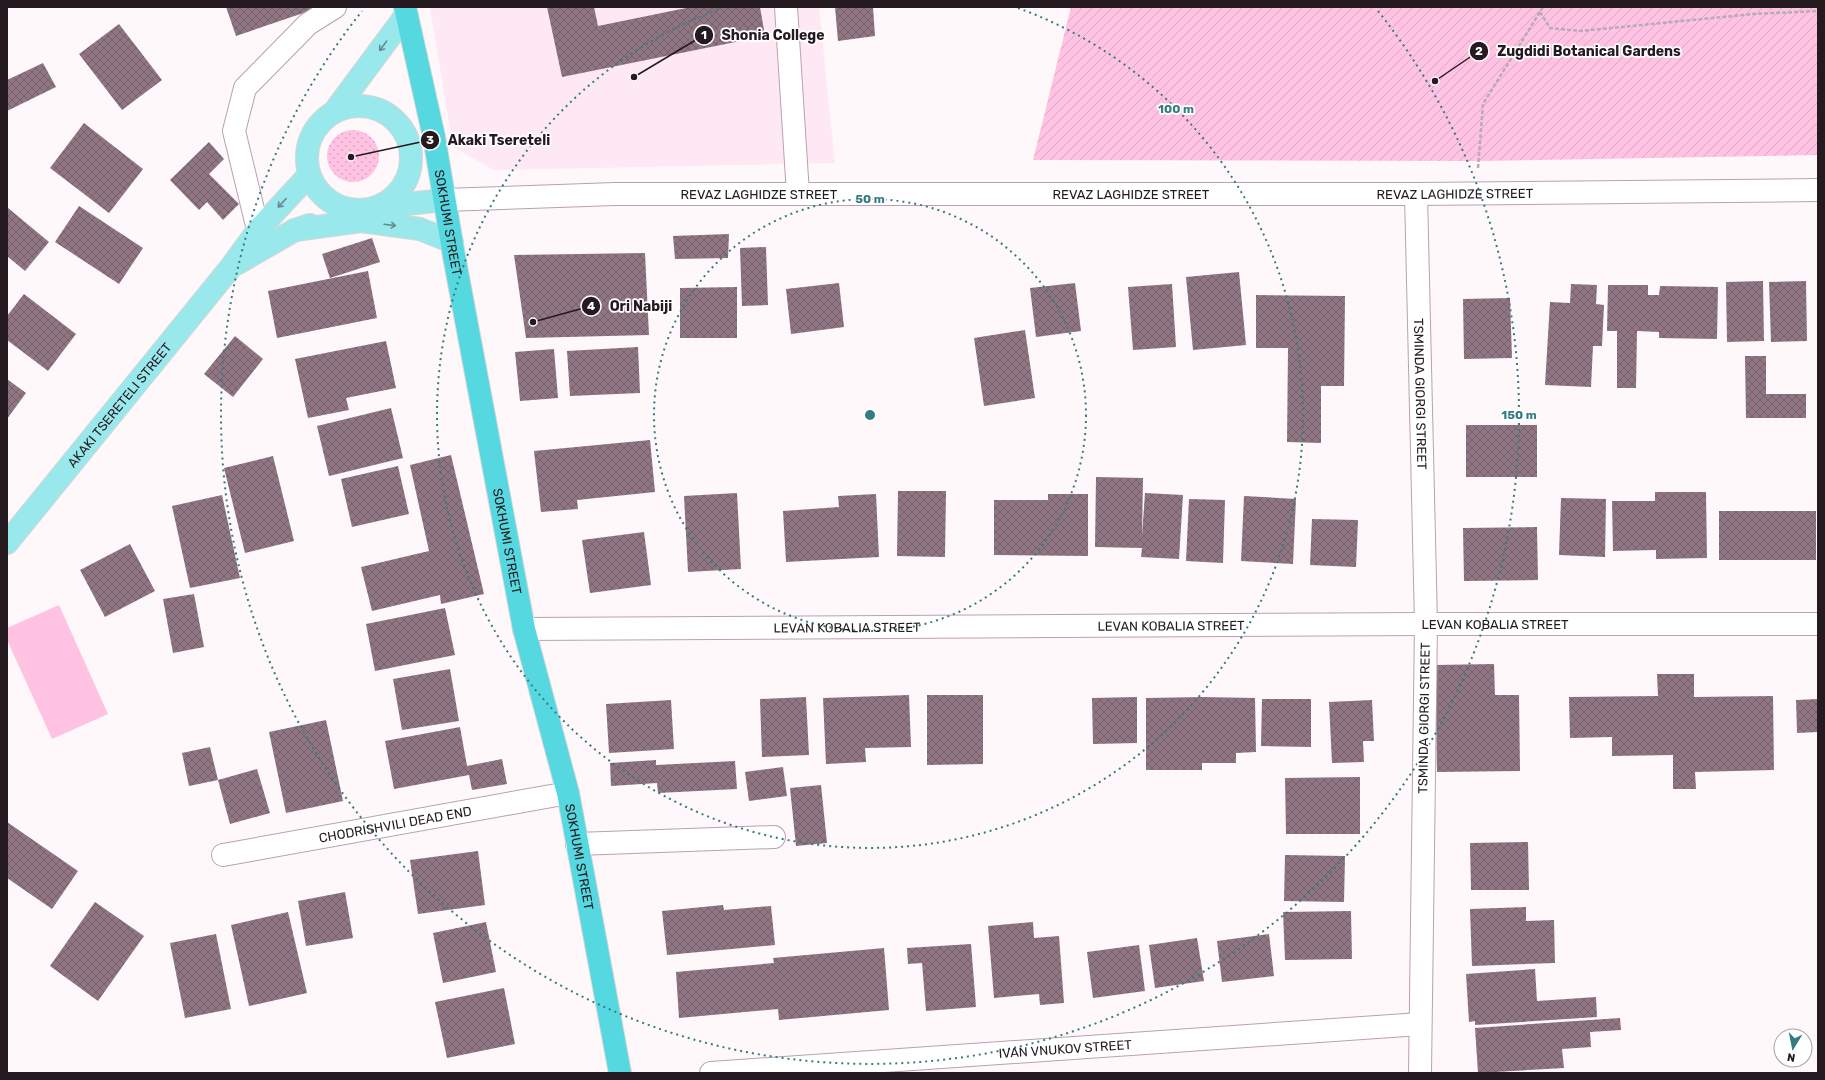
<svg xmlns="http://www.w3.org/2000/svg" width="1825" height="1080" viewBox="0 0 1825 1080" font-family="Rubik,sans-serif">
<defs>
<pattern id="grass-dots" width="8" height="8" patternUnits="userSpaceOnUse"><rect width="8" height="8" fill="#ffc2e3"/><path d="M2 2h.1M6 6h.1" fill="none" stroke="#daa6c2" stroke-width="1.8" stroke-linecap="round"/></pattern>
<pattern id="garden-furrows" width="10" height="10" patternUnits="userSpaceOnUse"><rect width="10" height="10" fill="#ffc2e3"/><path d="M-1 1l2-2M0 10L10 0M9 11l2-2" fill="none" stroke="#daa6c2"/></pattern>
<pattern id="building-cross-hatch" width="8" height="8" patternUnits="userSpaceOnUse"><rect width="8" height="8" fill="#907683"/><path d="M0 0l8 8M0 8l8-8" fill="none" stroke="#75606b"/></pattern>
</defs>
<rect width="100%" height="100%" fill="#fef8fb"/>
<path fill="#fee8f3" d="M430,7H819L835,163L494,170L453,147Z"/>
<path fill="url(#grass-dots)" d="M327 156a26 26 0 1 1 52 0a26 26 0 1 1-52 0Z"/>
<path fill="url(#garden-furrows)" d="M1071,7H1818V155L1478,161L1033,160Z"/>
<path fill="#ffc2e3" d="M59,605L108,714L52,739L7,640V628Z"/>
<path fill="url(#building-cross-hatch)" d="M226,7H321L236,36Z
M547,7H594L598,26L691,7H760L765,36L562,77Z
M835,7H873L875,36L838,41Z
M119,24L162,80L122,110L79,54Z
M43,63L56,87L7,111V80Z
M84,123L143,169L109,213L50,168Z
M209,142L224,159L209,174L239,204L223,220L207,202L199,210L170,180Z
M79,206L143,248L119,284L55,242Z
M8,208L49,242L25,271L7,256Z
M729,234L728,258L675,259L673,236Z
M372,238L380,262L330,278L322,254Z
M766,247L768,305L742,306L740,248Z
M645,253L649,335L526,338L514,255Z
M368,271L377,318L277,338L268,291Z
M1239,272L1246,345L1193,350L1186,277Z
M1763,281L1764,341L1727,342L1726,282Z
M1806,281L1807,341L1771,342L1769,282Z
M839,283L844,327L791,334L786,289Z
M1075,283L1081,331L1036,337L1030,288Z
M1172,284L1176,347L1133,350L1128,287Z
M1571,284L1597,285L1596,304L1604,305L1602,346H1593L1591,387L1545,385L1550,302L1570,303Z
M1608,285H1648V295H1659L1660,286L1718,287L1717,339L1659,338V332L1637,331L1636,388H1617V331H1607Z
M737,287V338H680V288Z
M24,294L76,334L48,371L7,340V316Z
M1256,295L1345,296L1344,386H1321V443L1287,442L1288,348H1256Z
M1510,298L1512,358L1464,359L1463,299Z
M1025,330L1035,398L984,406L974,338Z
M235,336L263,359L233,397L204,374Z
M386,341L396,388L346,398L349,410L308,418L295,359Z
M638,347L640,393L570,396L567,351Z
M554,349L558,398L520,401L515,352Z
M1745,356H1766V394H1806V418H1746Z
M7,379L26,393L7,419Z
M391,408L403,458L329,476L317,426Z
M1466,425H1537V477H1466Z
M650,440L655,492L577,500L578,509L541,512L534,451Z
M451,455L484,594L441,604L440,595L372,611L361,567L429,551L410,465Z
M273,456L294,541L245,553L224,468Z
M398,466L409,514L352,527L341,479Z
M1096,477L1143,478L1142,536L1145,493L1183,495L1179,559L1141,557L1142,548L1095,547Z
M898,491H946L945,557L897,556Z
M1655,492H1706L1707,558L1656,559V550L1613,551L1612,501H1655Z
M737,493L741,569L688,572L684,496Z
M876,494L879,557L786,562L783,511L839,507L838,496Z
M1048,494H1088V556L994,555V500H1048Z
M222,495L240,578L190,588L172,506Z
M1244,496L1296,499L1293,564L1241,561Z
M1561,498L1606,499L1605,557L1559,555Z
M1189,499L1225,500L1223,563L1186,561Z
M1719,511H1816V560H1719Z
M1312,519L1358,520L1356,567L1310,565Z
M1537,527L1538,580L1464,581L1463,528Z
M644,532L651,585L590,593L582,540Z
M130,544L155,591L105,617L80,570Z
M194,594L204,647L173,653L163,599Z
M445,608L455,655L375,671L366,624Z
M1494,664L1495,695H1519L1520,771L1437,772L1435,665Z
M450,669L459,721L402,730L393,679Z
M1657,674H1694V697L1773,696L1774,770L1695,772L1696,789H1673V755L1612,756V737L1570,738L1569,697L1658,696Z
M909,695L911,747L865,748L866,762L826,764L823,698Z
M927,695H983V764L927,765Z
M806,697L809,755L762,757L760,699Z
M1137,697V743L1093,744L1092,698Z
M1202,697L1255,698L1256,752L1236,753V763H1202V770H1146V698Z
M1262,699H1311V747L1261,746Z
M1818,699V732L1797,733L1796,700Z
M671,700L674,749L609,753L606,704Z
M1372,700L1374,741H1363L1364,762L1332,763L1329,702Z
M326,720L343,801L286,813L269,732Z
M460,727L467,766L502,759L507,784L472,790L469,775L394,789L385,741Z
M210,747L218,780L189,786L182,753Z
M656,760V765L735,761L737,789L658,793L657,783L611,786L610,763Z
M783,767L787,796L749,801L745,772Z
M257,769L270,813L230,824L218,780Z
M1360,777V834H1286L1285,778Z
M821,785L827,843L796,846L790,788Z
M7,822L78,871L52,909L7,878Z
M1528,842L1529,890H1471L1470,843Z
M478,851L485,905L418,914L410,860Z
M1285,855L1345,856L1344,902L1284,901Z
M345,892L353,938L306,946L298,901Z
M95,902L144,936L98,1001L50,966Z
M723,905L724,910L771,906L775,945L667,955L662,911Z
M1526,907V921L1554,920L1555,963L1472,966L1470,909Z
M1351,911L1352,959L1285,960L1283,912Z
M288,912L307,993L249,1006L231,925Z
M486,922L496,972L443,983L433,933Z
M1033,922L1034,938L1059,936L1064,1003L1040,1005L1039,994L994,998L988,926Z
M216,934L231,1009L185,1018L170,943Z
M1269,934L1274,976L1222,982L1217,941Z
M1197,938L1204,981L1155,988L1149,945Z
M971,944L976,1007L926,1011L922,963L908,964L907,948Z
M1139,945L1145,991L1093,998L1087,952Z
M884,948L889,1010L779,1020L778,1009L679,1018L676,972L774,963L773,958Z
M1535,969L1537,1001L1596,997L1597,1017L1475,1025V1021L1469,1022L1466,974Z
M504,988L515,1044L447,1058L435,1002Z
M1620,1018L1621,1030L1590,1032L1591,1047L1562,1049L1564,1068L1478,1073L1475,1028Z"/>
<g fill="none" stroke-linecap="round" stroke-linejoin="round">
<defs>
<g id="minor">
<path d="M786,7L798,194"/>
<path id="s1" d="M1416,194L1426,624L1420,1073"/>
<path id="s2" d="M444,200L615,194H1416L1818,190"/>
<path d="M258,230L234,131L245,88L308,24L335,7"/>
<path id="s3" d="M524,629L1426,624H1818"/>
<path d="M577,844L774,837"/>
<path id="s4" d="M223,855L568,793"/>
<path id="s5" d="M711,1073L1420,1024"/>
</g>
<g id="major">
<circle cx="359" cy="158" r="52"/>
<path d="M334,112L406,15"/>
<path d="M379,207L444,200"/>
<path d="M295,230L361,221L420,229L452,242"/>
<path d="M238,263L295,230L310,225"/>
<path id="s6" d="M7,543L231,267L258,230L309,175"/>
</g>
<g id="highway">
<path id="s7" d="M405,7L434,137L454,256L524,629L568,793L620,1073"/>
</g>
</defs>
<use href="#minor" stroke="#bba0ae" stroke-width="24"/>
<use href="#major" stroke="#d8d6d7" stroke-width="24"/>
<use href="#highway" stroke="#d8d6d7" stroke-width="24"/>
<path stroke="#b4adb1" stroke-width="2.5" stroke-dasharray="4 2" stroke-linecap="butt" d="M1540,12L1550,28L1581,31L1753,14L1818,11
M1478,168L1483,104L1543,7"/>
<use href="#minor" stroke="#fff" stroke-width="22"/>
<use href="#major" stroke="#99e8ec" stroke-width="22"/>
<use href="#highway" stroke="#55d8df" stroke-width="22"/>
</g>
<defs><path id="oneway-shaft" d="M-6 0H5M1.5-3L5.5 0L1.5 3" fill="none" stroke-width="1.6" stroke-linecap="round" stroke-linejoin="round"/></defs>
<g stroke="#648b90">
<use href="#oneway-shaft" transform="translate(383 46) rotate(127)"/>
<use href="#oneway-shaft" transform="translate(282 203) rotate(133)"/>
<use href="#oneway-shaft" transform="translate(390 225) rotate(7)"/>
</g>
<g fill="none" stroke="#337c80" stroke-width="2" stroke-dasharray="2 4">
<circle cx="870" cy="415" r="216"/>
<path d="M1018 8A433 433 0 1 1 722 8"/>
<path d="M1378 11A649 649 0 1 1 362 11"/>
</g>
<g text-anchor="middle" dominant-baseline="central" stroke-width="3.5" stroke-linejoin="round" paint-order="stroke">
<g font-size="13" fill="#241a1f" stroke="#fff">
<text stroke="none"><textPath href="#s2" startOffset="315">REVAZ LAGHIDZE STREET</textPath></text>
<text stroke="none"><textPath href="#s2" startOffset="687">REVAZ LAGHIDZE STREET</textPath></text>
<text stroke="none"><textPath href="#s2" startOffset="1011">REVAZ LAGHIDZE STREET</textPath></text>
<text stroke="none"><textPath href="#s7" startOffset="220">SOKHUMI STREET</textPath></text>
<text stroke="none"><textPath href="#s1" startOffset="200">TSMINDA GIORGI STREET</textPath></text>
<text stroke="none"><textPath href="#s6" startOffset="178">AKAKI TSERETELI STREET</textPath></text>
<text stroke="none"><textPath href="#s7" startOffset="544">SOKHUMI STREET</textPath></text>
<text stroke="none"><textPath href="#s3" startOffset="971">LEVAN KOBALIA STREET</textPath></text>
<text stroke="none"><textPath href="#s3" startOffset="647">LEVAN KOBALIA STREET</textPath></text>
<text stroke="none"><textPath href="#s3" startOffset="323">LEVAN KOBALIA STREET</textPath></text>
<text transform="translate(1424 718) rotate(-89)">TSMINDA GIORGI STREET</text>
<text stroke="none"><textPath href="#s4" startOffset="175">CHODRISHVILI DEAD END</textPath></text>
<text stroke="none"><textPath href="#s7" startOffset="868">SOKHUMI STREET</textPath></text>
<text stroke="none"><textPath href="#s5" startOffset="355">IVAN VNUKOV STREET</textPath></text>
</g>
</g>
<circle cx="870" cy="415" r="6" fill="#337c80" stroke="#fff" stroke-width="2"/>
<g font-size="12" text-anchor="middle" font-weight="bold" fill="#337c80" stroke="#fff" stroke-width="3.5" stroke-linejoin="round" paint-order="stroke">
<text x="1176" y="113">100 m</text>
<text x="870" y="203">50 m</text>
<text x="1519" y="419">150 m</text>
</g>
<path fill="none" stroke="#241a1f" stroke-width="1.5" d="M634 77L704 35M1435 81L1479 51M351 157L430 140M533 322L591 306"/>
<g fill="#241a1f" stroke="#fff" stroke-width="1.5">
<circle cx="634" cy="77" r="4"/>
<circle cx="1435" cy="81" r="4"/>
<circle cx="351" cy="157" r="4"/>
<circle cx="533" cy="322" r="4"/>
<circle cx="704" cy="35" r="10"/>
<circle cx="1479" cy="51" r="10"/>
<circle cx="430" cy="140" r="10"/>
<circle cx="591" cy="306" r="10"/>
</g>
<g font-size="12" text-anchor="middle" font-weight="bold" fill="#fff">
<text x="704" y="39">1</text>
<text x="1479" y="55">2</text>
<text x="430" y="144">3</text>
<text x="591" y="310">4</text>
</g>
<g font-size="14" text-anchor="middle" font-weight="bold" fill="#241a1f" stroke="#fff" stroke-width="3.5" stroke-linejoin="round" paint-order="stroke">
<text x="773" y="40">Shonia College</text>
<text x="1589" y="56">Zugdidi Botanical Gardens</text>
<text x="499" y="145">Akaki Tsereteli</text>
<text x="641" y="311">Ori Nabiji</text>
</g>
<rect width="1825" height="1080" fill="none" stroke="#241a1f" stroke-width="16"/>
<g transform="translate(1793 1048) rotate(190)"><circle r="19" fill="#ffffff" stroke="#a7a3a5"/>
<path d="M0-3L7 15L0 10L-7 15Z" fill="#337c80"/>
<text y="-6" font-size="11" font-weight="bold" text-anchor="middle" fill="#241a1f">N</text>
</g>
</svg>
